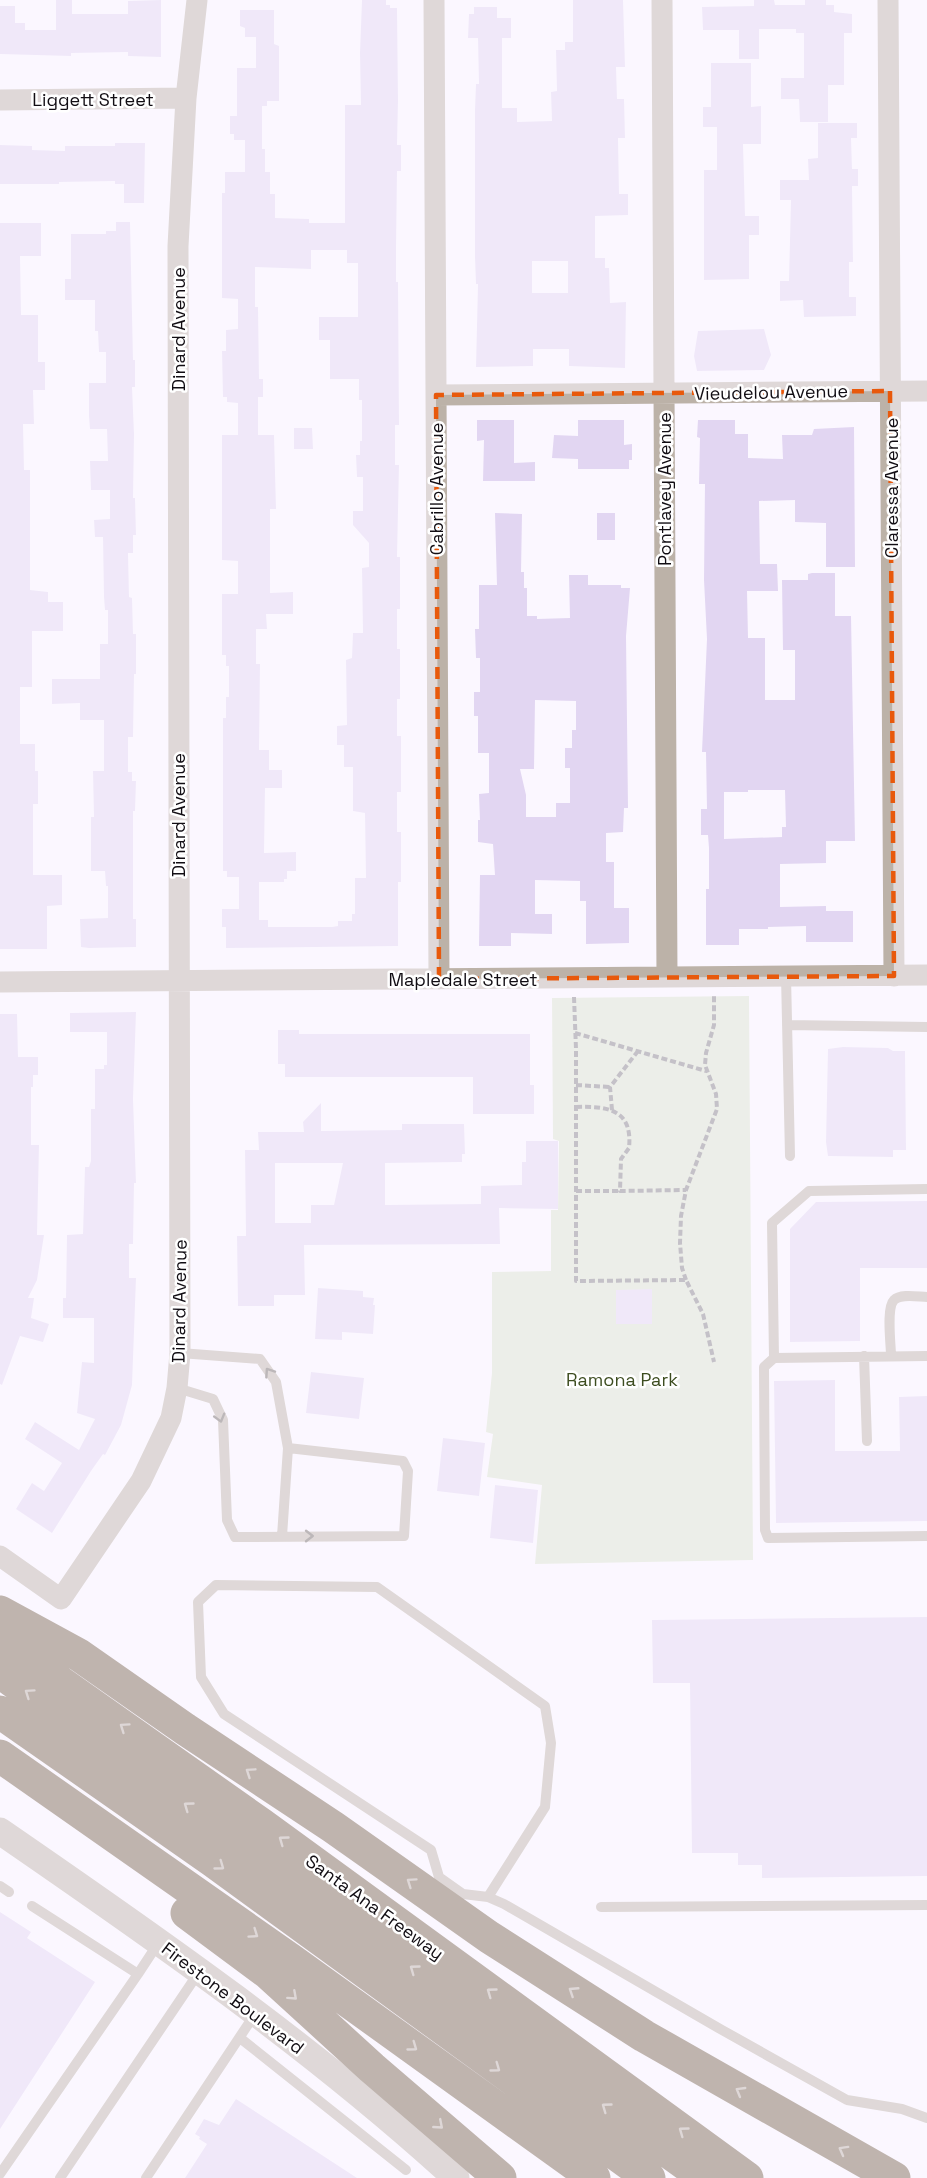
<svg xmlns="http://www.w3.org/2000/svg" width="927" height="2178" viewBox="0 0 927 2178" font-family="'Space Grotesk',sans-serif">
<rect width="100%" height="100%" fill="#fbf7ff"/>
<path fill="#dae3ce" d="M749,996L753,1560L535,1564L542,1485L487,1477L493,1434L486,1432L492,1373V1272L551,1271V1210H558L559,1141L553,1139L552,998Z"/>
<path fill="#e2d6f2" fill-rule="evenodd" d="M56,0H72V14H128V1L161,0V57L128,56V52L71,53V56L0,54V6H15V23H25V30H56Z
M362,0H386V5H390V8H397L398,101L397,145H401V171H397L396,250V282H398L399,425H395V465H399L397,557H400V609H397V649H400V699H397V736H401V792H397V832H401V882H398V946L226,948V927H222V909H239V877H227V871H223V718H226V697H229V666H226V655H222V594H238V561L222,560V435H238V403L227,402V397H223L222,351H226V330L238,329V299L222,298V193H225V172H245V140H234V134H230V116H237V68H256V37H245V28L240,26V10H274V44L279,46V101H267V106H262V149H265V172H270V194H275V218L309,219V223H345V105H361L360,53ZM311,250H347V263H358V317H319V340H330V379H359V400H362V441H360V455H356L357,477H363V511H353V525L369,543V567L362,568L363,633H353L352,658L346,660L347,725L337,726V745H344V767H353V811L365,813L366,878H355V914H352V921H338V926L332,927H268V920H259V882H284V879H287V871H296V852L264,853L265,788H282V770H269V750H259L260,664H256V629H267L266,614H293V592L270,593V509H276L274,435H258V397H263V379H259L258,307H255V267L311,269Z
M573,0H623L625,67H616L617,99H624L625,138H618L619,194H628V215L595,216V258H605V268H609L610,303L626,302L625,368L569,366V349H533V366L476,367L478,284H476L475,257V110L476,84H479L478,38H468L469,14H474V7H497V18H511V38H502V108H517V122L552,121L551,92L557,91L556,50H565V42H573ZM532,261H568V293H532Z
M754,0H774L775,5H805V0H826V5H834V12L852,14V33H844V85H828V122H800L799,99H781V78H804V33H796V29H759V59H739V30H703L702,7L754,6Z
M711,63H751V107L761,106V144H743L745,216H759V235H749V279L704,280V170H717V127H703V107H711Z
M818,123H857V138H851L852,169H858V186H852L853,262H849V297H856V316L804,317L803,300L780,301V281H789L791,200H780V180H809L808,159L818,158Z
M115,143H145L144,203H124V184H115V181L59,182V184H0V145L32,146V150L65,151V146H115Z
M116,222H130L133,360H135V387H132L134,434L133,498H135L136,535H133V553H128L129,597L132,598L133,634H136V674H134L133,737H128V772H132V781H136L135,811H133V919H136V947L89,948L81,947L80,919L108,918V886H106L105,871H91V817H94L93,771H104V720H80V703L52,704V679H100V644H108V610H105L104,597L103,537H95L94,520L110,519V490H91L90,461H108L107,429H90L89,416V383H106V352H99L98,331H95V300H65V279H71V234H106V231H116Z
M0,223H41V256H20L21,315H38V362H45V390H33L34,424H23L24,470H30V590L48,592V602H63V631H32V687H20V744H35V771H38V804H33V875H62V905L47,906V949H0Z
M764,329L771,355L764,370L697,371L694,356L698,331Z
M477,420H514V463L535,462V481H483L484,440L477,441Z
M578,420H624V445L632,444V460H629V469H578V459L552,458L554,435L578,436Z
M698,420H735V434H748V458L783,459L782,435H812L814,429L854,427L855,567H826V523L795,522V500L759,501L760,564H777L778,591H747L748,638H765V700H795V650H783L782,580H808V574L812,573H835V616H851L855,841H826V863L780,864V907L826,906V911H853V942H806V926L768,927V929H739V945H706V889H709V848L708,835H701V809H707L706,752H702L707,639L704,580L705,484H699L700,438L697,437ZM748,790H785L786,827H782V837L724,839V792H748Z
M294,428H312L313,449H294Z
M495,513L522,514L521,572H524V588H527V616H537V619L570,618L569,575H588V585H621V588H630L626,636L628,808H624L623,832L606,833V862H614V908H629V943L586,944V901H580V881L535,880V914H552V934L511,933V946H479L480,875H495L493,844L478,842V820H480L479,794L489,793V753H478V716H474V692H480V658H476L475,629H479V585H497ZM535,700L576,701V730H572V748H565V768H570V803H556V817H526V795L520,769H534Z
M597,513H615V540H597Z
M136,1012L133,1099L136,1183H134L133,1244H129V1278H136L132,1385L121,1425L105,1455L103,1454L91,1471L52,1533L16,1509L32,1483L44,1491L62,1463L25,1439L35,1422L79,1450L95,1419L77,1413L82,1362L94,1363V1318H63V1298H66L67,1235L83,1234L85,1167H89L91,1161V1109H95V1069H104V1065H107V1032H70V1013Z
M0,1014H17L18,1057H38V1075H33V1087H31V1145H39L37,1235H44L37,1280L28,1298H34L31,1318L49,1324L43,1342L20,1336L2,1385L0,1384Z
M278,1030H299V1034H530V1085H534V1114H473V1077H285V1064H278Z
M843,1047L888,1048L893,1051H905L906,1150H893V1157L828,1156L826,1142L828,1049Z
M321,1103V1131L402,1130V1124H464L465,1154H462V1162L385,1163V1205L481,1204V1186L522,1185V1162H526V1141H558V1209L499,1208L500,1244L304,1245L305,1295H274V1306H238L237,1236H246L245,1150H259L258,1132H304L303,1122ZM275,1163H343L334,1205H311V1223H275Z
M927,1201V1268H860V1341L790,1342V1229L816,1202Z
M318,1288L363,1291V1297L374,1298L373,1305H375L373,1334L342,1332V1340L315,1339Z
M652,1289V1324H616V1290Z
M311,1372L364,1378L359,1419L306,1413Z
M835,1380V1451H900L899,1397L927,1396V1521L776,1523L774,1381Z
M443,1438L485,1443L479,1496L437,1491Z
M495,1485L538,1490L533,1543L490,1538Z
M927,1617V1876L762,1878V1865H738V1853H692L690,1683H653L652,1620Z
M0,1912L31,1932L27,1938L95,1982L0,2129Z
M236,2099L357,2178H185L207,2144L199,2139L200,2137L195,2134L204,2119L219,2125Z"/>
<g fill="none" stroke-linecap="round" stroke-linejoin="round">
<path stroke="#827e85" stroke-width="4" stroke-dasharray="6 3" stroke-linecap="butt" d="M574,997L576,1049V1281L686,1280L703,1314L714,1362
M575,1033L706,1071
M576,1085L610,1087
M576,1107C607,1106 633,1109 629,1148L621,1159L620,1191L686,1190
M612,1110L610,1087L638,1051
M576,1191H620
M686,1280L682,1268L680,1243L681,1216L686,1190L717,1109L716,1094L705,1065L706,1053L714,1025V996"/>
<path stroke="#bcb2a8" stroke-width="10" d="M786,976L790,1156
M787,1025L927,1027
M180,1353L260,1359L276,1382L288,1448L282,1536
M864,1356L867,1441
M891,1356C891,1344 886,1308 894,1300C901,1293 919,1297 927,1297
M927,1356L774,1358L764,1367L765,1530L768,1538L927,1536
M774,1358L772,1223L809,1191L927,1189
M177,1388L213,1399L223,1420L227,1520L235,1537L404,1536L408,1471L403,1461L288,1448
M0,1886L9,1892
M488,1897L545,1807L551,1743L545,1706L377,1587L216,1585L198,1602L201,1677L224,1714L431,1850L439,1877L463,1894L488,1897L504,1904L722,2030L847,2100L902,2109L927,2118
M601,1907L927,1905
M138,1974L159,1942
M240,2038L406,2170
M0,2174L138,1974L32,1906
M60,2178L199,1972
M146,2178L255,2014"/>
<path stroke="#bcb2a8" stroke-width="21" d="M434,0L439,979
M662,0L667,977
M888,0L894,976
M0,100L186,98
M436,395L927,391
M0,982L927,975
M0,1556L61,1599L141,1481L171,1418L177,1388L180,1353L178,246L186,98L197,0"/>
<path stroke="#bcb2a8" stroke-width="27" d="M0,1831C157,1939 315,2049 456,2178"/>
<path stroke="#76624d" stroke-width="33" d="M0,1612L79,1655L185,1729L333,1827L489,1937L644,2036L894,2178
M0,1640L261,1824L747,2178
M0,1672L705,2178
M0,1712L213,1861L649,2178
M0,1756L291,1960L594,2178
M187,1913L268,1973L372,2068L500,2178"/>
</g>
<defs><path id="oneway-chevron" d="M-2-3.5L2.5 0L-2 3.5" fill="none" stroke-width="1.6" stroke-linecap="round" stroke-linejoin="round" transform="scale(1.5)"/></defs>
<g stroke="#6f6865">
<use href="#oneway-chevron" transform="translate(269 1372) rotate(-124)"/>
<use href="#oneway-chevron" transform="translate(220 1418) rotate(74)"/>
<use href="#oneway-chevron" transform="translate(309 1536)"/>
</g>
<g stroke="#bab0a6">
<use href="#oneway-chevron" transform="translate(29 1693) rotate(-145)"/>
<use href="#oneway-chevron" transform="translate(124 1727) rotate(-145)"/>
<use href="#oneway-chevron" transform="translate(250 1772) rotate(-146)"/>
<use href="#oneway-chevron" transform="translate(188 1806) rotate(-144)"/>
<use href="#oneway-chevron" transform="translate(283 1840) rotate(-144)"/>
<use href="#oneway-chevron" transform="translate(220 1866) rotate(36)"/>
<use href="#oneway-chevron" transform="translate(411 1882) rotate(-145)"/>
<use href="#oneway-chevron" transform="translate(254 1934) rotate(35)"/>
<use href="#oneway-chevron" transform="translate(414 1969) rotate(-144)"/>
<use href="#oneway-chevron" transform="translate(573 1991) rotate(-147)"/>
<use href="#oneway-chevron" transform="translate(491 1992) rotate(-144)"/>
<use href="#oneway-chevron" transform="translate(293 1996) rotate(42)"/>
<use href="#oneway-chevron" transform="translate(413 2047) rotate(36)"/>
<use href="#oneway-chevron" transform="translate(496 2068) rotate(36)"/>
<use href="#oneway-chevron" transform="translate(740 2091) rotate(-150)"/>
<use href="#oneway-chevron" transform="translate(606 2107) rotate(-144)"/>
<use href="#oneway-chevron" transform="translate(439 2125) rotate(41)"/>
<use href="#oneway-chevron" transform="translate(683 2131) rotate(-144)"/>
<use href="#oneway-chevron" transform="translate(843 2150) rotate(-151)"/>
</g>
<path d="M0 0H927V2178H0ZM890,391L894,976L439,979L436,395Z" fill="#fbf7ff" fill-opacity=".55" fill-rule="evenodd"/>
<path fill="none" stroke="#e8590c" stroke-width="4.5" stroke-dasharray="12 8" stroke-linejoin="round" d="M890,391L894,976L439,979L436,395Z"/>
<g text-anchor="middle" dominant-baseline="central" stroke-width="5" stroke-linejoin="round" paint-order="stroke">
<g font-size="18" fill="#110d13" stroke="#fff">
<text x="93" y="99">Liggett Street</text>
<text transform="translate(178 329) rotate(-90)">Dinard Avenue</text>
<text transform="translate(771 392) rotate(-1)">Vieudelou Avenue</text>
<text transform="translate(891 488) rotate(-90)">Claressa Avenue</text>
<text transform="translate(436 489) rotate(-90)">Cabrillo Avenue</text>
<text transform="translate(664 489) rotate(-90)">Pontlavey Avenue</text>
<text transform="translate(178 815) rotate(-90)">Dinard Avenue</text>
<text x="463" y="979">Mapledale Street</text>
<text transform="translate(179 1301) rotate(-89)">Dinard Avenue</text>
<text transform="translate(375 1907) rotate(36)">Santa Ana Freeway</text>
<text transform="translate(233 1998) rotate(37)">Firestone Boulevard</text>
</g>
<g font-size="18" fill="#3d4d20" stroke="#fff">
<text x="622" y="1379">Ramona Park</text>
</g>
</g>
</svg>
